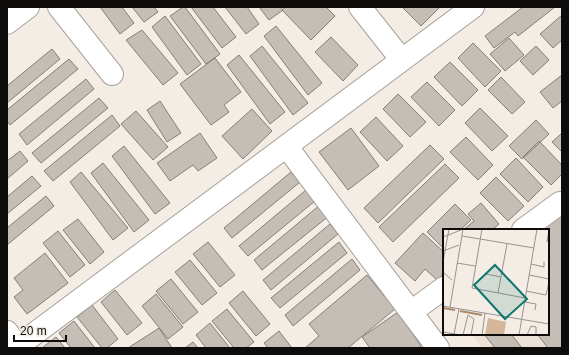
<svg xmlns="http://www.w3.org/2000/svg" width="569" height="355" viewBox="0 0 569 355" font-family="Helvetica,sans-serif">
<rect width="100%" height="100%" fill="#f4ede6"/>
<path fill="#ede1d5" d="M471,334H548L562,348H482Z"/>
<path fill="#c4beb7" stroke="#867f79" d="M100,7H122L134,23L120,34Z
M132,7H154L158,12L144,22Z
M183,7H185L220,54L206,64L170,16Z
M191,7H213L236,37L222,48Z
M225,7H247L259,24L246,34Z
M259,7H280L283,10L269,20Z
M286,7H326L335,16L311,40L282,10Z
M402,7H440L421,26Z
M523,7H555L518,36L515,32L494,48L485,36Z
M562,15V40L553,48L540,34Z
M165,16L201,64L187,75L152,27Z
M276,26L322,83L308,95L264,36Z
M142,30L178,73L163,85L126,40Z
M331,37L358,65L343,81L315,52Z
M509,38L524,55L505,71L490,54Z
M473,43L501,71L485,87L458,58Z
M262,46L308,103L293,115L250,56Z
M536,46L549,60L533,75L520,61Z
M52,49L60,59L7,103V86Z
M239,55L285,112L270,124L227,65Z
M215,58L241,92L224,105L229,112L211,125L180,84Z
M69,59L78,69L10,125L7,121V110Z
M450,62L478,90L462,106L434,77Z
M562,75V101L553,108L540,92Z
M501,77L525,102L512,114L488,90Z
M86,79L94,89L27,145L19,134Z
M427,82L455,110L439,126L411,97Z
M398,94L426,122L410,137L383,109Z
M99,98L108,108L41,163L32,153Z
M160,101L181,133L167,142L147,110Z
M480,108L508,136L492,151L465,123Z
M252,109L272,131L243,159L222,136Z
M136,111L168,147L153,160L121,124Z
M112,115L120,126L53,181L44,171Z
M376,117L403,146L387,161L360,132Z
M536,120L549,134L522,159L509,146Z
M351,128L379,166L348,190L319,152Z
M200,133L217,158L198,171L193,165L170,181L157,163Z
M562,133V152L552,142Z
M466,137L493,165L478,180L450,152Z
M539,141L562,165V174L551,185L523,157Z
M430,145L444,159L378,223L364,208Z
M124,146L170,203L155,214L112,156Z
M20,151L28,161L7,179V161Z
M516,158L543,187L528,202L500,174Z
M103,163L149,220L134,232L91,173Z
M445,164L459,178L393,242L379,227Z
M81,172L128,228L113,240L70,182Z
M291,172L300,182L232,238L224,228Z
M32,176L41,186L7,214V197Z
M496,177L524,206L508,221L480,193Z
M306,190L315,201L248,256L239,246Z
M46,196L54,206L7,245V228Z
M481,203L499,224L492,230H463L474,221L468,214Z
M321,204L330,215L262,270L254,260Z
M455,204L471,220L460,230H444V246L442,247L427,232Z
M562,210V348H548L537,334H548V230H536Z
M78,219L104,252L90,264L63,230Z
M330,224L338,234L271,290L263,280Z
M58,231L85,265L70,277L43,243Z
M423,233L444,252V273L437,280L425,269L415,281L395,263Z
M208,242L235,275L220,287L193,254Z
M339,242L347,253L280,308L271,298Z
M45,253L68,283L27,314L14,297L23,290L14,278Z
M352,259L360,270L293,326L285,315Z
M190,260L217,293L202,305L175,272Z
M367,275L395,309L348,348H305L319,336L309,324Z
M171,279L198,312L183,324L156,291Z
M115,290L142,323L127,335L101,302Z
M243,291L270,324L256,336L229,303Z
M156,294L183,327L168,339L142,306Z
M92,305L118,339L107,348H102L77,317Z
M227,309L254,342L246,348H234L212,321Z
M398,312L421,346L419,348H370L362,337Z
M74,321L95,348H71L59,333Z
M210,323L230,348H206L196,335Z
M159,328L172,348H128Z
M279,331L292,348H268L264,343Z
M484,334H511L522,348H495Z
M56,337L65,348H42Z
M193,342L198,348H185Z"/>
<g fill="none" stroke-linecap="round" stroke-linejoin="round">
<defs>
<path id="minor" d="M59,7L112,74
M360,7L401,59
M7,23L28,7
M287,147L438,348
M523,230L560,203
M411,312L444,288
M7,332L19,348
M18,346L473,7"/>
</defs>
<use href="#minor" stroke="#a7a19a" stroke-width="24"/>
<use href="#minor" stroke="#fff" stroke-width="22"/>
</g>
<g transform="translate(443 229)">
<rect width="106" height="106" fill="#f4ede6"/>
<path d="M45,89L63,93L61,106H42Z" fill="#d4b79b"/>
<path fill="none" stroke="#ae8863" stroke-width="2" d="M0,79L12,81M17,82L39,86"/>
<path fill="none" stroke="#98938e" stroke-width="1" d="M39,0L29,59L82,69M19,7L91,19M0,8L18,1M104,13L106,1M0,22L16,16M0,33L6,0M14,34L32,37M88,35L101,38V33M0,43L9,51M43,45L58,48M86,46L106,50M83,62L103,66L106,53M55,64L64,15M82,73L93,75L92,81M0,77L106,95M7,78L20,0M0,103L18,106M11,105L16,80M20,106L25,86L31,90L28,106M39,106L42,84M76,106L94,0M84,106L88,97L93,98V106"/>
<path fill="#0f766e" fill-opacity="0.15" stroke="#0f766e" stroke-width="2" d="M52,36L84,70L62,90L31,56Z"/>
<rect width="106" height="106" fill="none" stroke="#0e0c0a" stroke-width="2"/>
</g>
<rect width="569" height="355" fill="none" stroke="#0e0c0a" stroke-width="16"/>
<path d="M14 335v6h52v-6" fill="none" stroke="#0e0c0a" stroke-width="2"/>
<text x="20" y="335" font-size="12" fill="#0e0c0a" stroke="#f4ede6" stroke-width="3" paint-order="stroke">20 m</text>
</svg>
